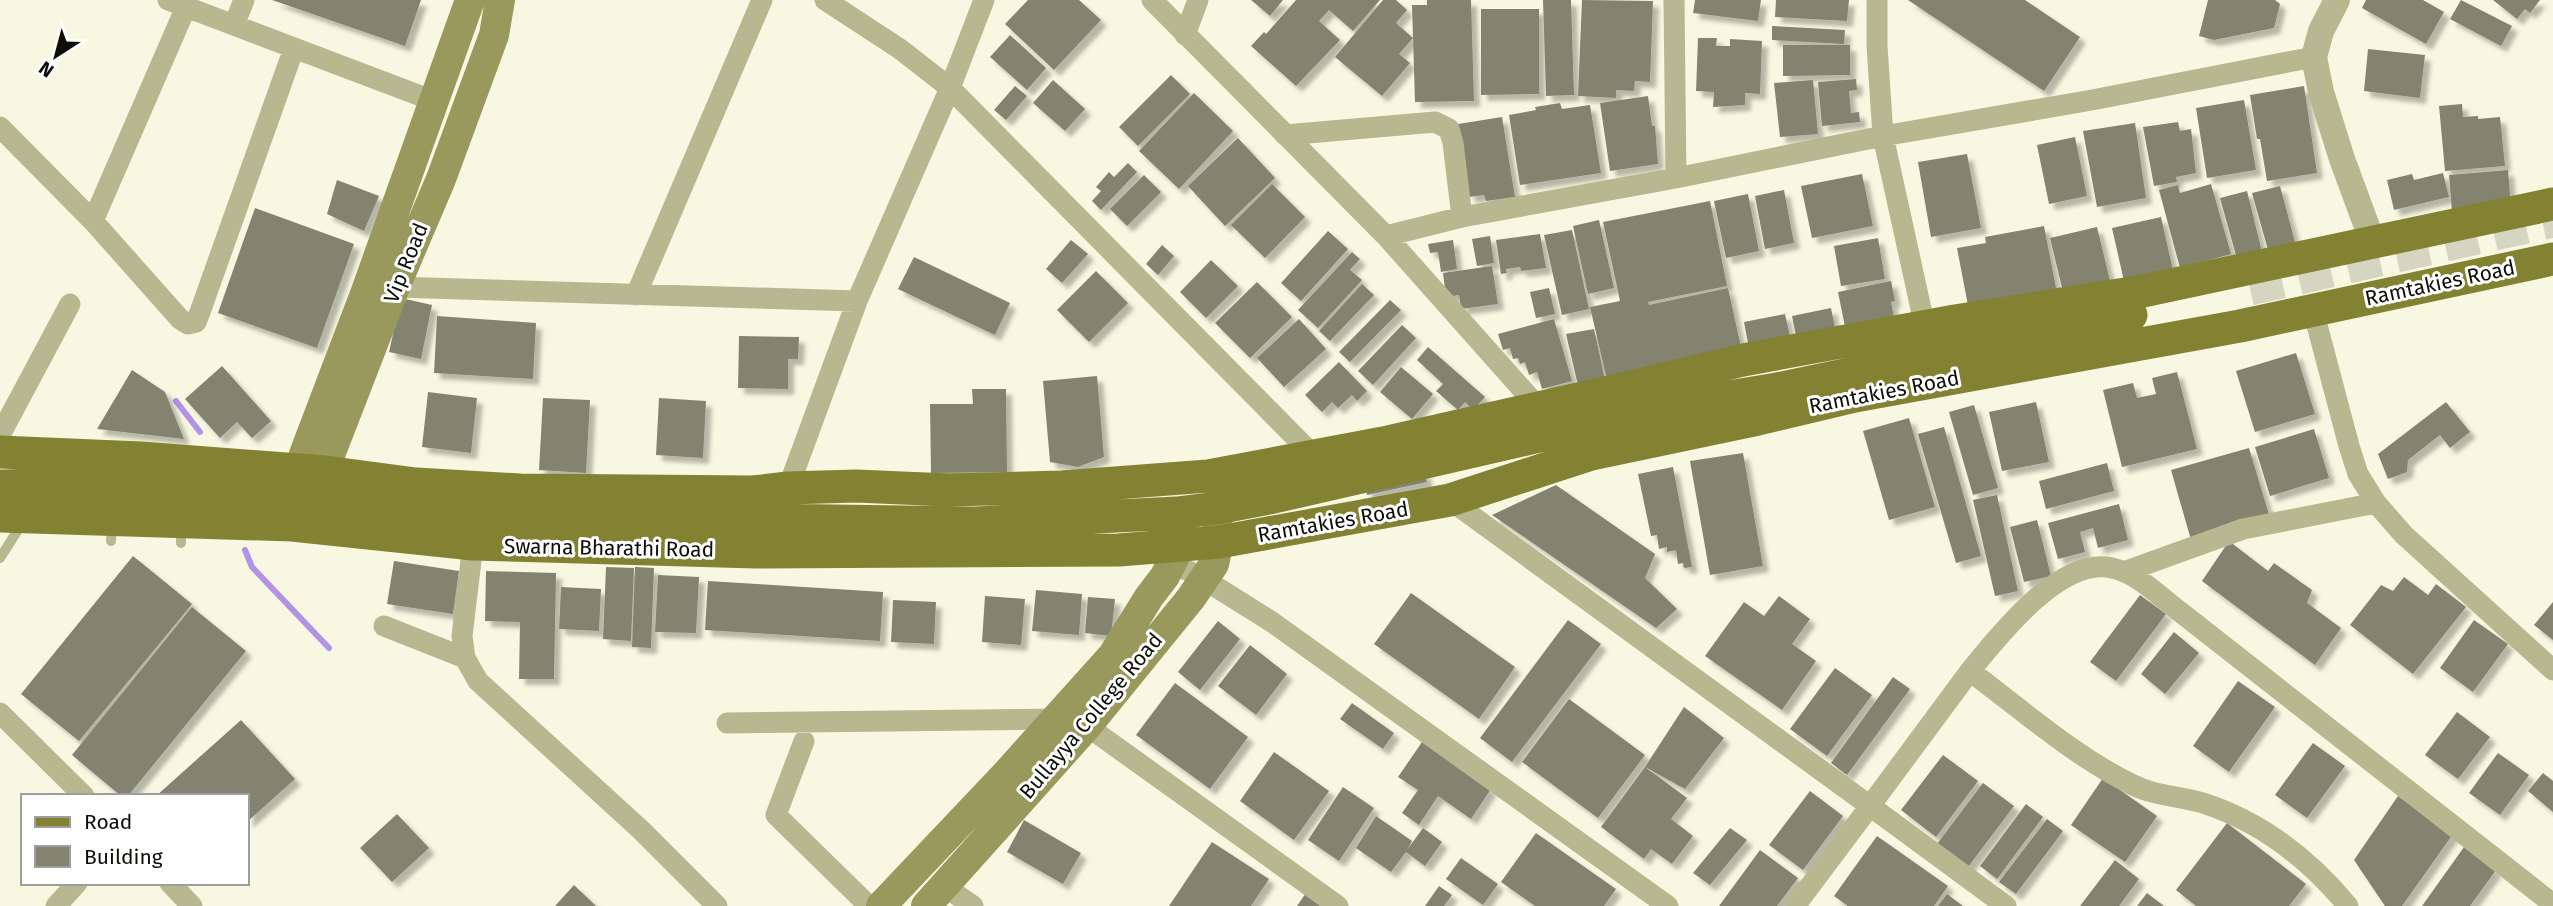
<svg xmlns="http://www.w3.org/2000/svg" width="2553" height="906" viewBox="0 0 2553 906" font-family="'Fira Sans',sans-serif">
<defs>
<filter id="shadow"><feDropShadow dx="6" dy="6" stdDeviation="2" flood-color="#0004"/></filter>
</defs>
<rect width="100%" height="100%" fill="#f8f8e2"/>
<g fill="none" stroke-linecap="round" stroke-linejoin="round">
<path stroke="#b393e4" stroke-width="6" d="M176,401L200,432
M245,550L252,567L329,648"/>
</g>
<path fill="#838370" filter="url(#shadow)" d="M272,0H421L405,46Z
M1028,0H1079L1101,20L1054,70L1005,24Z
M1251,0H1283L1270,16Z
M1296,0H1380L1353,31L1329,10L1319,21L1340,40L1296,86L1251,46L1264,32L1266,34Z
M1383,0H1396L1407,10L1396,23L1413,38L1399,54L1410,63L1382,96L1335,57Z
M1427,0H1471L1474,101L1415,102L1412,5H1427Z
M1543,0H1571L1574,95L1546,96Z
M1582,0L1653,1L1650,82L1635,81L1634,91L1616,90V98L1578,96Z
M1695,0H1761L1758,21L1693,13Z
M1776,0H1849L1847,21L1775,17Z
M1908,0H2025L2080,37L2044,91Z
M2208,0H2275L2280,4L2274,28L2214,40L2199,36Z
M2366,0H2423L2444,12L2426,44L2362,8Z
M2461,0L2512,26L2501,46L2450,19Z
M2493,0H2540L2530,13L2525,9L2517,19Z
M1481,9H1539V94L1481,95Z
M1772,26L1845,30L1844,44L1772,40Z
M1010,35L1046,68L1027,90L990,57Z
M1698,38H1717L1716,46H1730V39L1762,41L1760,94L1745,93V105L1713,107L1714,92L1696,91Z
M1783,45H1850V75L1783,76Z
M2368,49L2425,55L2420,98L2364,91Z
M1171,75L1190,94L1138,146L1119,127Z
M1856,79L1857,90L1849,91L1851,113L1859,112L1860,122L1822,126L1818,82Z
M1053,80L1085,109L1065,131L1033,103Z
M1813,80L1818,134L1780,137L1774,83Z
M1015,86L1027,96L1006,120L994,110Z
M2304,86L2317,173L2267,181L2260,139H2257L2250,95Z
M1194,93L1233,131L1179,189L1139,151Z
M1648,96L1652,126H1655L1658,164L1610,171L1600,103Z
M2244,100L2256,170L2207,178L2196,108Z
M1560,103L1562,109L1590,105L1601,173L1520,185L1509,115L1536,110L1535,107Z
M2462,104L2463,117L2478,116V119L2500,117L2505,166L2445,171L2439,106Z
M1502,117L1515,197L1486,201L1484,195L1469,197L1458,124Z
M2178,122L2180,131L2191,129L2196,173L2176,177L2177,182L2154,186L2143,127Z
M2135,123L2146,198L2097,207L2083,131Z
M2075,137L2087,196L2049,204L2037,145Z
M1238,138L1275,178L1225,226L1188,186Z
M1967,154L1981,228L1931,237L1918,162Z
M1128,163L1137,172L1101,210L1092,201L1101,191L1096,187L1109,172L1114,177Z
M2508,170L2511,207L2452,212L2449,175Z
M2443,173L2449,197L2394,210L2387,180L2412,174L2414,180Z
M1862,174L1873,226L1812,238L1801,186Z
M1144,175L1161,192L1127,226L1110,209Z
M337,180L379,196L364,231L327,214Z
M1272,184L1305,217L1265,258L1231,225Z
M2211,184L2231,254L2180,268L2159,190L2178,185L2180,193Z
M2280,186L2295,242L2268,250L2252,193Z
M1784,190L1794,243L1765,249L1755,196Z
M2247,191L2262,252L2237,259L2220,198Z
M1748,194L1759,251L1726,258L1714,201Z
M1710,201L1727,286L1648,302L1649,305L1728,288L1743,356L1609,389L1590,307L1620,301L1603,222Z
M255,208L354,244L317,348L218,313Z
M2161,217L2175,279L2126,290L2112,228Z
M1599,220L1614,288L1588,294L1573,226Z
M2044,226L2058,298L1970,316L1957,248L1986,243L1985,237Z
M2097,227L2112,289L2065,300L2050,238Z
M1572,230L1589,309L1562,315L1544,235Z
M1328,231L1348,249L1301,301L1281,283Z
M1540,234L1546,268L1521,271L1520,267L1506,269L1507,273L1501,274L1496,240Z
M1490,236L1494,263L1477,266L1472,239Z
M1878,238L1885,279L1841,286L1834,246Z
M1071,240L1088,254L1062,283L1046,269Z
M1453,240L1457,269L1441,272L1438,252L1430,253L1428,244Z
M1162,245L1174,256L1158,275L1146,264Z
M1352,252L1360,259L1350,270L1362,280L1318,328L1298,310Z
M914,257L1010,303L995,335L898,289Z
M1211,260L1238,286L1206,318L1180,292Z
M1492,266L1498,304L1461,309L1459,295L1446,297L1443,273Z
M1096,271L1128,303L1089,342L1057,310Z
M1891,281L1895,301L1891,302L1896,327L1847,337L1838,292Z
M1257,282L1292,317L1250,358L1215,323Z
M1362,284L1374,295L1330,341L1319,331Z
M1549,288L1555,314L1536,318L1530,292Z
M401,298L432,305L421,359L389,352Z
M1390,300L1401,310L1350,362L1339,352Z
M1831,308L1837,338L1798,346L1792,316Z
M1785,314L1791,341L1749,349L1744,322Z
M437,316L536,323L533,379L434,373Z
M1299,319L1326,349L1284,387L1257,358Z
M1554,319L1572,381L1542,389L1537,372L1529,375L1525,362L1520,364L1518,358L1513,359L1510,348L1503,350L1498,334Z
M1402,325L1416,338L1373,385L1358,371Z
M1594,329L1607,389L1580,394L1566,334Z
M739,336L799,337L798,359H788V389L738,388Z
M1428,347L1485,397L1473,410L1465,402L1458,410L1436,391L1443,384L1417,360Z
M2296,353L2315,414L2255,432L2236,371Z
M1339,362L1367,391L1357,401L1352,395L1338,408L1332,402L1322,412L1305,395Z
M222,366L271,421L252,438L237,422L220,438L185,399Z
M1401,367L1433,394L1412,419L1380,392Z
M132,370L165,392L184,439L97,429Z
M2177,372L2197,449L2122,467L2103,390L2133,383L2137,398L2156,394L2152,378Z
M1097,376L1104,457L1078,467L1050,462L1043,381Z
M972,389H1006L1007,472L931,473L930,404H973Z
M428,392L477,398L471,453L422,447Z
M543,398L590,400L586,473L539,470Z
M659,398L706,401L703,458L656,455Z
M2036,402L2049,462L2002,471L1989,412Z
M2446,402L2470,432L2450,448L2440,435L2408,460L2407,472L2388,479L2378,454Z
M1974,405L1998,488L1973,495L1949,412Z
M1909,418L1935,507L1889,520L1863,431Z
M1944,427L1981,556L1956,563L1918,434Z
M2314,429L2329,478L2270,496L2255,447Z
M2249,448L2270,518L2191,540L2171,470Z
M1743,453L1763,566L1710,575L1690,461Z
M2107,463L2114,491L2046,509L2039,481Z
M1673,467L1692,567L1684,568L1683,563L1678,564L1676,550L1667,552V547L1659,549L1657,535L1651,536L1638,474Z
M1425,472L1427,482L1367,495L1365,485Z
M1556,485L1655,554L1645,578L1677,609L1656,628L1492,515Z
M1997,495L2018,591L1995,596L1973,500Z
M2119,504L2128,540L2098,548L2093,528L2080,532L2085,552L2058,559L2048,523Z
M2037,520L2051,576L2024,582L2010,527Z
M2229,541L2268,571L2274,563L2312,590L2307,603L2341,628L2315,665L2202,581Z
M133,556L192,604L79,741L21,694Z
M394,561L459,571L453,614L387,604Z
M606,567L634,568L631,641L603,639Z
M635,567L654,568L651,648L632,647Z
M486,571L556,573L554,679H519L520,622L485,621Z
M658,575L699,577L696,633L655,632Z
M2404,577L2428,595L2436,584L2466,607L2413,674L2350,625L2381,585L2393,591Z
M708,581L883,592L880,641L705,630Z
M561,587L601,589L599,631L559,629Z
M1036,590L1082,594L1079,635L1032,631Z
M1411,593L1515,667L1479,719L1374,644Z
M2140,595L2166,614L2116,681L2090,662Z
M985,596L1025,599L1021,645L982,642Z
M1779,596L1810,619L1792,644L1816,661L1782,710L1705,656L1744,602L1764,616Z
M1088,597L1115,599L1111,636L1085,633Z
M893,600L936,602L934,644L891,642Z
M2553,602V640L2534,625Z
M192,607L246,651L128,796H121L72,755Z
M1568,620L1601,644L1512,762L1480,738Z
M2474,620L2508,644L2473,692L2440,668Z
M1218,621L1240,639L1200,690L1178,672Z
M2174,632L2199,653L2165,694L2141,674Z
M1250,645L1287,674L1256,715L1218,686Z
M1835,668L1872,695L1827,756L1790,729Z
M1893,677L1910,689L1847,775L1831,763Z
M2238,681L2275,707L2229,772L2193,746Z
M1175,683L1248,737L1210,789L1136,735Z
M1569,699L1645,755L1598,818L1522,762Z
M1352,703L1394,733L1383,749L1340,719Z
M1684,707L1724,738L1685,789L1645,767Z
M2457,712L2490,737L2458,779L2425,755Z
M241,720L295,779L247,822V796H156Z
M1422,742L1491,789L1471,819L1438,796L1419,825L1402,813L1418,790L1398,777Z
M2313,743L2345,766L2307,818L2275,795Z
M1274,752L1329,791L1294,840L1240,801Z
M2498,753L2529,775L2500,815L2469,793Z
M1943,755L1978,781L1936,837L1901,810Z
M1645,767L1687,798L1671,819L1693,836L1672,864L1651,849L1644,859L1601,827Z
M2543,773L2553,781V812L2528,791Z
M2103,778L2157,816L2125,862L2071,825Z
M1983,783L2014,806L1968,867L1937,844Z
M1343,787L1374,808L1339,861L1308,840Z
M1810,791L1843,816L1803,870L1769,845Z
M2398,796L2453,834L2402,906H2385L2354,860Z
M2026,804L2043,817L1997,879L1980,866Z
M397,814L429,848L392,882L360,848Z
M1376,816L1412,841L1407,850L1423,828L1442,842L1425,866L1406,852L1391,872L1356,848Z
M2047,819L2063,831L2016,894L1999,882Z
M1024,820L1081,853L1063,884L1007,852Z
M2227,823L2306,884L2289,906H2196L2176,890Z
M1730,828L1747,840L1710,885L1693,873Z
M1536,833L1616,889L1604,906H1535L1501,882Z
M1877,836L1948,886L1934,906H1848L1834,896Z
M1212,842L1269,879L1251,906H1169Z
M2464,847L2496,870L2470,906H2422Z
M1760,850L1798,878L1777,906H1719Z
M1461,858L1498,884L1483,905L1446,879Z
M2115,860L2139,879L2119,906H2080Z
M574,885L596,906H555Z
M1439,886L1452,895L1444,906H1425Z
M1306,893L1323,906H1297Z
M2147,893L2164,906H2137Z
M1947,894L1963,906H1938Z"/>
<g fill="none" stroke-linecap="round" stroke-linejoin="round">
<path stroke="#d5d5c1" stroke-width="33" stroke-dasharray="33 17" stroke-linecap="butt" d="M2250,289L2553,221"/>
<path stroke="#b7b890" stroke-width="10" d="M111,541L112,522
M181,543V524
M0,558L23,522"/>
<path stroke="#b7b890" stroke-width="21" d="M168,0L434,101
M825,0L900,49L950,88L1313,455
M1152,0L1386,236L1538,407
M1674,0L1676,178
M1877,0V46L1883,136L1925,327
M234,25L244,0
M1185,35L1198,0
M0,127L93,221L180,319L188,324L196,322L200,312L294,48
M1285,135L1435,122L1449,129L1453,143L1462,217
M93,221L186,7
M1386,236L1462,217L1676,178L1883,136L2092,100L2314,57
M395,287L857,301
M636,295L762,0
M2313,310L2349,446L2358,474L2376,503L2404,535L2553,670
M0,435L70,304
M788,488L857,301L950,88L984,0
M1450,500L1870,806L1795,906
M473,544L462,636L465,658L478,681L641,830L717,906
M1172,562L1205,580L1272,622L1668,906
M2124,572L2243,529L2376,503
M384,626L465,658
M1970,671C1998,637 2060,556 2112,568C2137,573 2159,596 2179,611L2553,904
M0,713L84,796
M727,723L1056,719
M1087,726L1338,906
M804,741L776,815L869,906
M170,883L192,906
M944,886L973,906
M56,906L77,883
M2006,906L1870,806L1970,671C2022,710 2073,755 2131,784C2154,796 2179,796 2203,803C2262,822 2309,859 2348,906"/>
<path stroke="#b7b890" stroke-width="26" d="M2337,0L2321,31L2314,57L2321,92L2342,159L2373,243"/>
<path stroke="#99995d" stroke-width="30" d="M297,493L304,454L366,291L470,0
M321,496L328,460L395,287L441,179L494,35L500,0
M881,906L1007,773L1113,655L1149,597L1165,576L1180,546L1178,523
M926,906L1087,726L1191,598L1214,564L1219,542L1217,519"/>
<path stroke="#838233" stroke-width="33" d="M0,452L141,458L325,472L416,484L520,490L753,492L788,488L856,486L949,490L1062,487L1208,476L1383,443L1622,389L1743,360L1955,321L2138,292L2553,204
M0,486L59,485L278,494L397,509L761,520L976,523L1177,513L1217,508L1274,497L1662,408L1777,389L2131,315
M0,516L292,525L473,544L756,552L1119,550L1219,542L1450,500L1591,454L1758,419L1855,396L2240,326L2553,259"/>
</g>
<g text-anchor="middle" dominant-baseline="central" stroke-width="6" stroke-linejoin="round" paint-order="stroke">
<g font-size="21" fill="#0d0e07" stroke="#fff">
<text transform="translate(406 263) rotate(-68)">Vip Road</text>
<text transform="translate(2440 283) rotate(-12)">Ramtakies Road</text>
<text transform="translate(1884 392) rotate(-11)">Ramtakies Road</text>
<text transform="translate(1333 522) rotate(-10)">Ramtakies Road</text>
<text transform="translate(609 548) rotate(1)">Swarna Bharathi Road</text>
<text transform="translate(1091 716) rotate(-50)">Bullayya College Road</text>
</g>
</g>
<rect x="21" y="794" width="228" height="91" fill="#ffffff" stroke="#9e9f9c" stroke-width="2"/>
<rect x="35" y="817" width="35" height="10" fill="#838233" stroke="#9e9f9c" stroke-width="2"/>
<text x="84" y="829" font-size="21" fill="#0d0e07">Road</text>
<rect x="35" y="846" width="35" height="21" fill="#838370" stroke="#9e9f9c" stroke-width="2"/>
<text x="84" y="864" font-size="21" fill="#0d0e07">Building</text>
<g transform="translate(56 56) rotate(216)" stroke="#ffffff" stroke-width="5" paint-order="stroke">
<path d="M0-5L12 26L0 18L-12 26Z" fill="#0d0e07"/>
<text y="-10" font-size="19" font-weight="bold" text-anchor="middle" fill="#0d0e07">N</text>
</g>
</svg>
